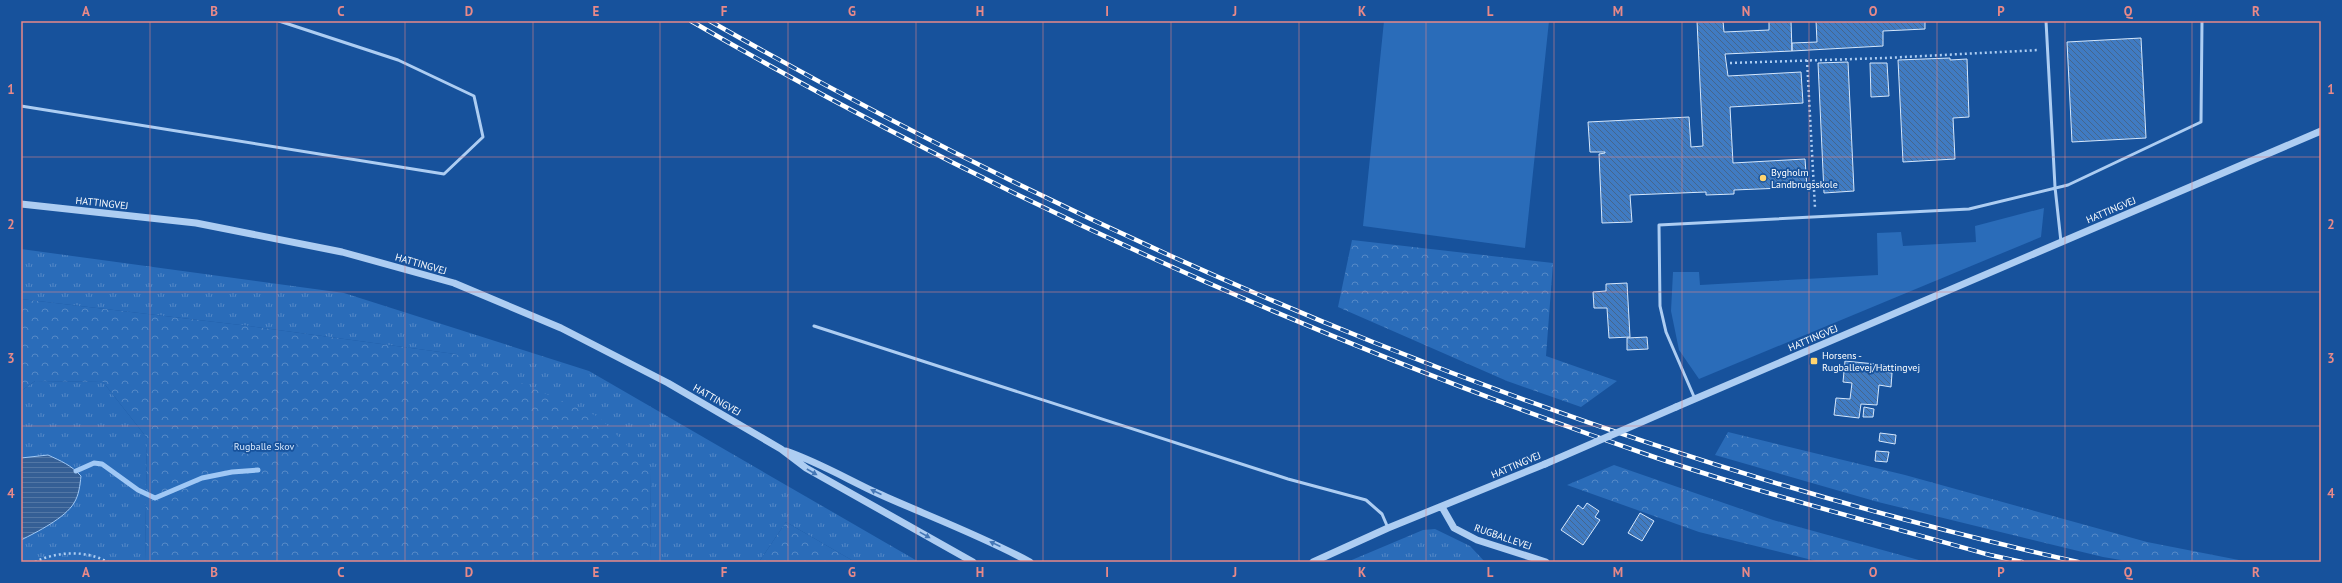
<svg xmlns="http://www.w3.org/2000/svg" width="2342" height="583" viewBox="0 0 2342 583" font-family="'PT Sans',sans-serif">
<defs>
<pattern id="grass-tufts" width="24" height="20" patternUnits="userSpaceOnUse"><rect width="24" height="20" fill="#2a6cb9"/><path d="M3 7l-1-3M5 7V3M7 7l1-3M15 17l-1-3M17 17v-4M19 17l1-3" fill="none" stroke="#5589c7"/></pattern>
<pattern id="forest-crowns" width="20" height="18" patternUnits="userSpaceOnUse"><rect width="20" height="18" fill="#2a6cb9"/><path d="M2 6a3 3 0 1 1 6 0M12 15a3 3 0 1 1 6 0" fill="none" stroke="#5589c7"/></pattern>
<pattern id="water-rules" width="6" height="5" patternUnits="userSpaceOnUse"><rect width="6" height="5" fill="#355f95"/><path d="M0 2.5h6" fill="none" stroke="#5377a5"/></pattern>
<pattern id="building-back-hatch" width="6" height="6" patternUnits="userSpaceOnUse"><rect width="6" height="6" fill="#407bc2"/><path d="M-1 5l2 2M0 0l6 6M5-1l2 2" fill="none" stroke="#45668d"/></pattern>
</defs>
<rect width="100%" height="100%" fill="#17529c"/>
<path fill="url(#grass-tufts)" d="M21,249L344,293L589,371L919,562H855L786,522L759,562H650L651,470L455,354L249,326L21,299Z
M35,381L103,382L147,438L145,562H21V391Z
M1435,529L1470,546L1485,562H1347L1423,530Z"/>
<path fill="url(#forest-crowns)" d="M1352,240L1553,263L1546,356L1617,381L1581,407L1507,381L1338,307Z
M21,299L249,326L455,354L599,417L651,470L650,562H145L147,438L103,382L35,381L21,391Z
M1728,432L1905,475L2147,542L2249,562H2133L2103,557L1878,502L1715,455Z
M1614,465L1773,520L1926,562H1820L1699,532L1567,485Z
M786,522L855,562H759Z"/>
<path fill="#2a6cb9" d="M1384,21H1549L1525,248L1363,226Z
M2044,208L2041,237L1699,379L1679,350L1671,311L1673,272H1699L1700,285L1878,275L1877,233L1901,232L1903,246L1976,242L1975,226Z"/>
<path fill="url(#water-rules)" stroke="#a0c8f5" d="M48,455C61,461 71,465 81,476C80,485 79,495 74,503C65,518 37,532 21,540V458Z"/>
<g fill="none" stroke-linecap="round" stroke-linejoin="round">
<path stroke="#a0c8f5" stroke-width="5" d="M76,471L94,463L102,464L138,490L155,498L202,478L232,472L258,470"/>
</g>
<path fill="url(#building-back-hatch)" stroke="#d5e7fc" d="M1697,21H1723L1724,32L1769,30V21H1791L1792,51L1725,54L1728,76L1801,72L1803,103L1730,107L1733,163L1805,159L1807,187L1734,190V194L1706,195V192L1630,195L1632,222L1602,223L1599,154L1605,153V152H1590L1588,122L1689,117L1691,147L1703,146Z
M1816,21H1925V29L1883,31V46L1792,51V43L1817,42Z
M2141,38L2146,138L2072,142L2067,42Z
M1950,58V60L1967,59L1969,117L1953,118L1955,159L1903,162L1898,60Z
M1848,62L1854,191L1824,193L1818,63Z
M1870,63H1887L1889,96L1871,97Z
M1627,283L1630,337L1609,338L1607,308H1594L1593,292L1606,291V284Z
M1647,337L1648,349L1627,350V338Z
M1845,361L1885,365V372L1892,373L1891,387L1879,385L1877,405L1861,404L1859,418L1834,415L1836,398L1850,399L1852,383L1843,382Z
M1864,407L1874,409L1873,417H1863Z
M1880,433L1896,435L1895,444L1879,441Z
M1876,451L1889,452L1887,462L1875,461Z
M1587,503L1599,511L1595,517L1600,520L1583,545L1561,530L1578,505L1583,509Z
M1640,513L1654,521L1642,541L1628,533Z"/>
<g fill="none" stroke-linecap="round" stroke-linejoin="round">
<path stroke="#adcdf2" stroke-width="2.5" stroke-dasharray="2 3" stroke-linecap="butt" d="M1807,60L1815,208
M1730,63L1885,58L2039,50
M35,562C58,551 85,550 108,562"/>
<path stroke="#adcdf2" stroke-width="3" d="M2046,21L2055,187L2061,242
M21,106L444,174L483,137L474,96L398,60L279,21
M814,326L1288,479L1366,500L1382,514L1388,528
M1695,399L1666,332L1660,306L1659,225L1969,209L2068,185L2201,122L2202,21"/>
<path stroke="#adcdf2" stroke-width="7" d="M21,204L196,223L342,252L454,283L561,328L668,383L781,449L806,468L973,562
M1676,407L2321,131
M786,451C818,462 847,479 877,493C928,516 980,535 1030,562
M1442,507L1454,528L1477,540L1546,562
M1313,562L1388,528L1545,464"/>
<defs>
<path id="rail" d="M691,21C998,199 1322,343 1657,458C1767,495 1879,524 1990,555L2022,562
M710,21C1137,264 1598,455 2078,562"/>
</defs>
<use href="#rail" stroke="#fff" stroke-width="4.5"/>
<use href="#rail" stroke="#17529c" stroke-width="3" stroke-dasharray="9" stroke-linecap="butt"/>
<path stroke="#adcdf2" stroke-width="7" d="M1545,464L1676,407"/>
</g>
<defs><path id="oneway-solid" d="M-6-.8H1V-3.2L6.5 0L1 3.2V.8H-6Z"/></defs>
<g fill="#4477b6">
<use href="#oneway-solid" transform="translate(812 472) rotate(30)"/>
<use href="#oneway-solid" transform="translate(876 492) rotate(-156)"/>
<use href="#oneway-solid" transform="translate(925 535) rotate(29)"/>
<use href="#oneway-solid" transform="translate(995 544) rotate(-155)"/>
</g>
<path fill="none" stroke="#e88989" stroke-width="1" stroke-opacity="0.55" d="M150,21V562M277,21V562M405,21V562M533,21V562M660,21V562M788,21V562M916,21V562M1043,21V562M1171,21V562M1299,21V562M1426,21V562M1554,21V562M1682,21V562M1809,21V562M1937,21V562M2065,21V562M2192,21V562M21,157H2321M21,292H2321M21,426H2321"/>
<g fill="#ffd46f" stroke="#17529c" stroke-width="1.5">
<circle cx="1763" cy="178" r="4"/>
<rect x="1810" y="357" width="8" height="8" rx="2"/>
</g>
<g text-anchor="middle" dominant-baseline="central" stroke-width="3.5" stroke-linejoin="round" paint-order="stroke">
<g font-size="10" fill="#fff" stroke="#17529c" text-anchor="start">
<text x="1771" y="172">Bygholm<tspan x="1771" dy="12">Landbrugsskole</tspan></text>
<text x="1822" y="355">Horsens -<tspan x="1822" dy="12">Rugballevej/Hattingvej</tspan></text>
</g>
<g font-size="10" fill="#fff" stroke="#17529c">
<text transform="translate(102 203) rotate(6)">HATTINGVEJ</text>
<text transform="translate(2111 210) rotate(-23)">HATTINGVEJ</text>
<text transform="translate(421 264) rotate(16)">HATTINGVEJ</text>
<text transform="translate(1813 338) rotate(-23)">HATTINGVEJ</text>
<text transform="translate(717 400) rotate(30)">HATTINGVEJ</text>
<text transform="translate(1516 465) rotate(-23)">HATTINGVEJ</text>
<text transform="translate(1503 537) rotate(19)">RUGBALLEVEJ</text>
</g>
<g font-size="10" fill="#d5e7fc" stroke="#17529c">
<text x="264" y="446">Rugballe Skov</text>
</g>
</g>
<rect width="2342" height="583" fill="none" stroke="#17529c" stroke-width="44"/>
<rect x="22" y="22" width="2298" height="539" fill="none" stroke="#e88989" stroke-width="1.5"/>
<g font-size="13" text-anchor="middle" font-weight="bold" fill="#e88989">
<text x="86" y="16">A</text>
<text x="214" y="16">B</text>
<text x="341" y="16">C</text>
<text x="469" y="16">D</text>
<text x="596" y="16">E</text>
<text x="724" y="16">F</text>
<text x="852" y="16">G</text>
<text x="980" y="16">H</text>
<text x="1107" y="16">I</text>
<text x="1235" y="16">J</text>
<text x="1362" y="16">K</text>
<text x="1490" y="16">L</text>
<text x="1618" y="16">M</text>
<text x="1746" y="16">N</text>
<text x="1873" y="16">O</text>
<text x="2001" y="16">P</text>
<text x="2128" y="16">Q</text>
<text x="2256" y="16">R</text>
<text x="11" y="94">1</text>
<text x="2331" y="94">1</text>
<text x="11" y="229">2</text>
<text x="2331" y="229">2</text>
<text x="11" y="363">3</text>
<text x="2331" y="363">3</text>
<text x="11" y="498">4</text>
<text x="2331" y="498">4</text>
<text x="86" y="577">A</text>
<text x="214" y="577">B</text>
<text x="341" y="577">C</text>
<text x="469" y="577">D</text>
<text x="596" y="577">E</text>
<text x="724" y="577">F</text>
<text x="852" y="577">G</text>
<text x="980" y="577">H</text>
<text x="1107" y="577">I</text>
<text x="1235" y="577">J</text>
<text x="1362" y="577">K</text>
<text x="1490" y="577">L</text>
<text x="1618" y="577">M</text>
<text x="1746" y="577">N</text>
<text x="1873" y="577">O</text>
<text x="2001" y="577">P</text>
<text x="2128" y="577">Q</text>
<text x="2256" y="577">R</text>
</g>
</svg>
